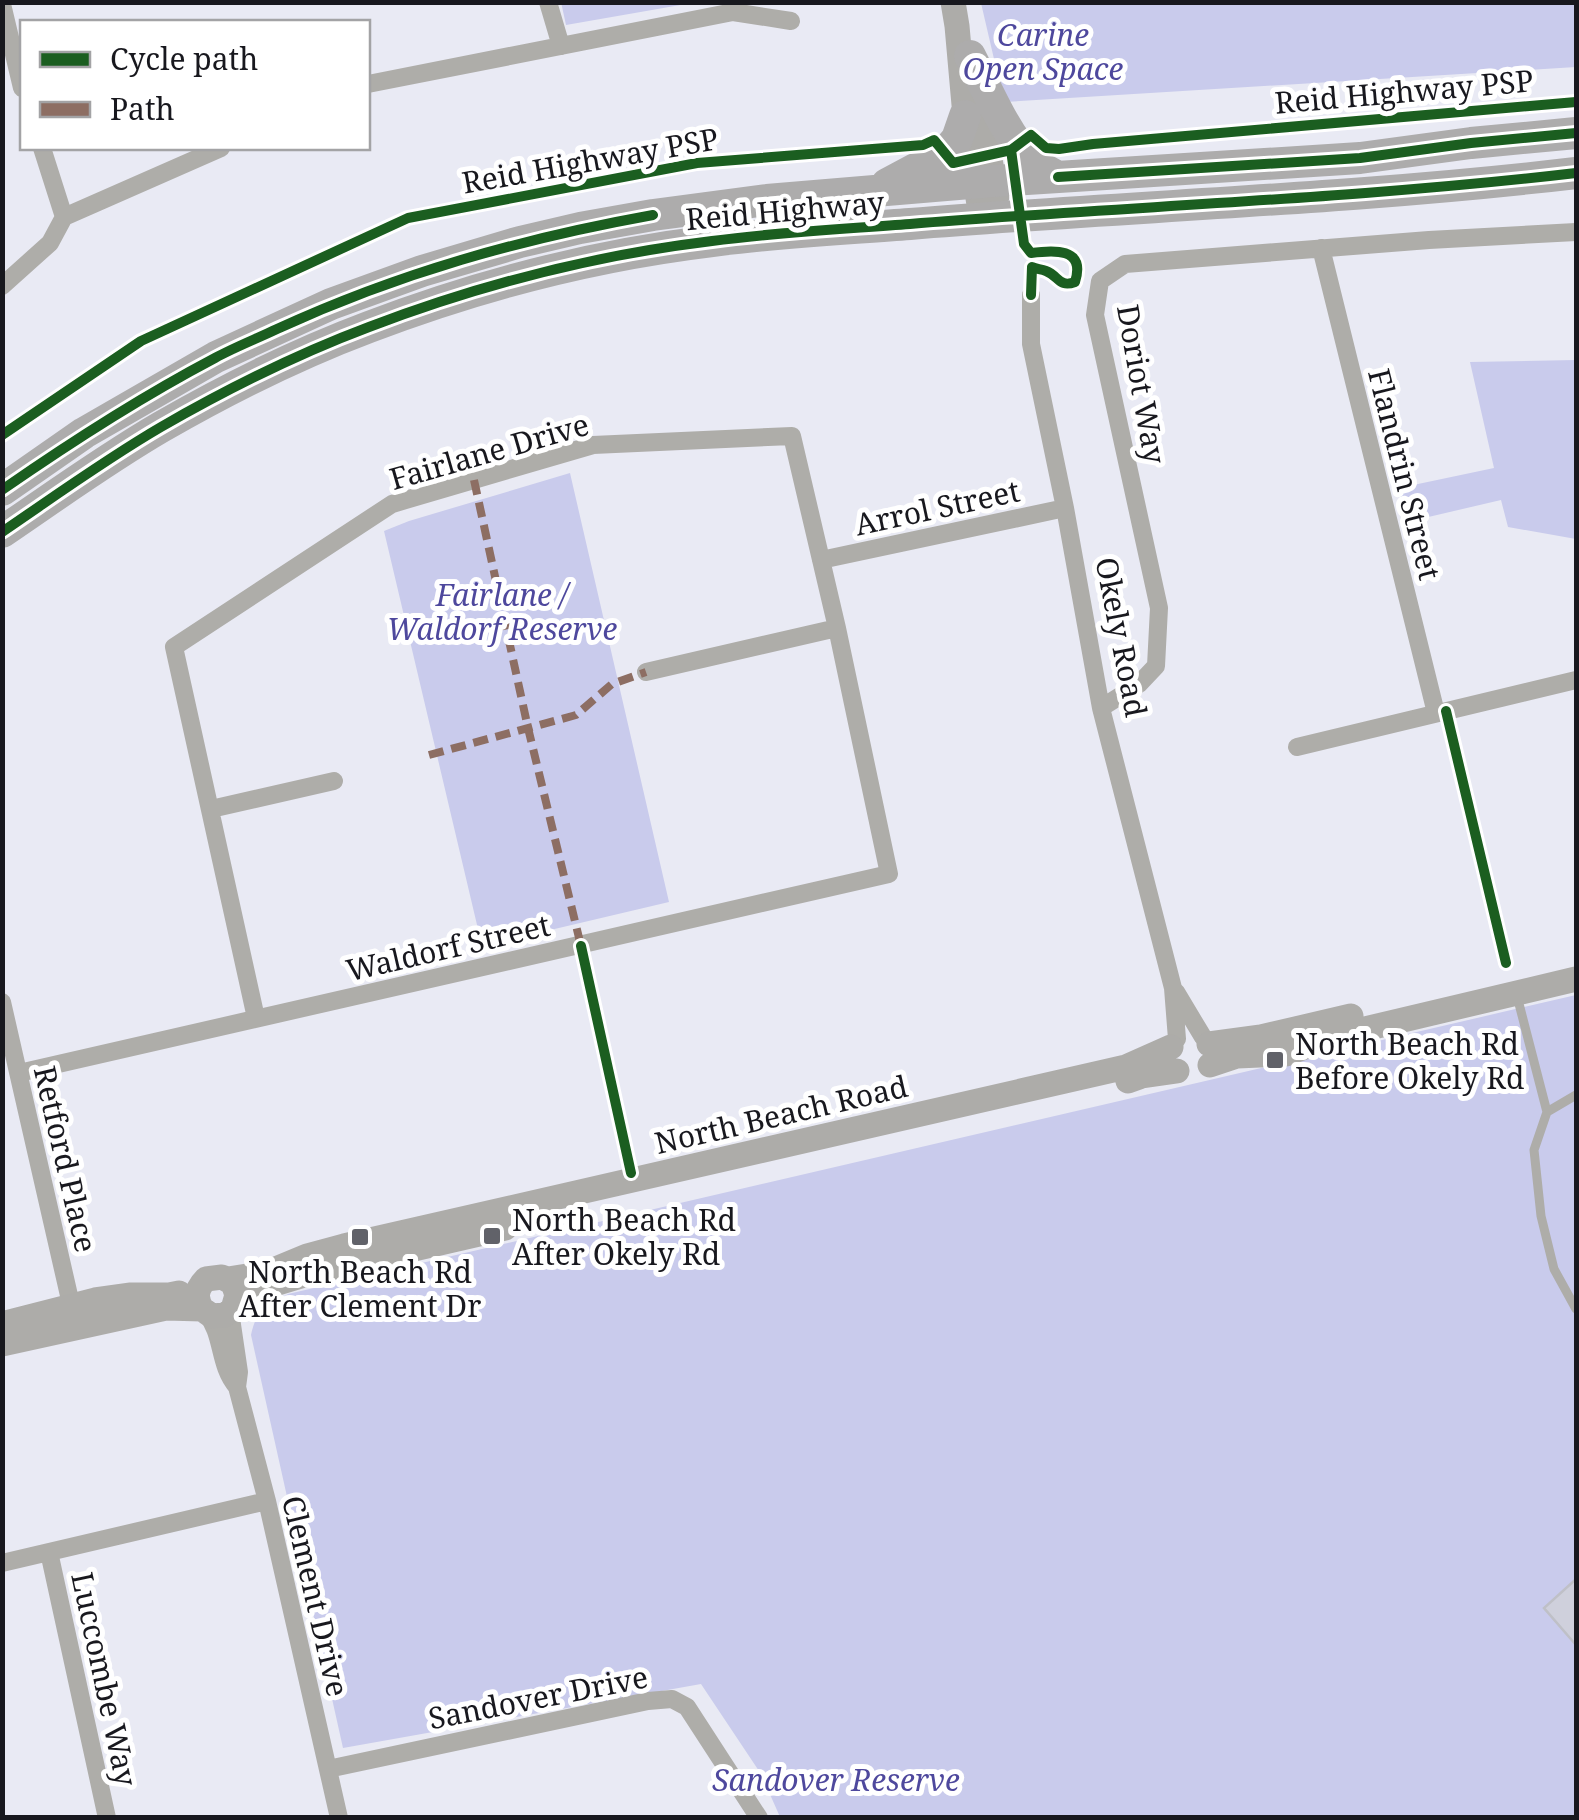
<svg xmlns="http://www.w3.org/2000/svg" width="1579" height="1820" viewBox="0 0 1579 1820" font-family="'Noto Serif',serif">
<rect width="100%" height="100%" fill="#e9eaf4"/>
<path fill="#c9cbec" d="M561,2H692V3L566,25Z
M981,3H1576V67L1004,102Z
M1576,360V539L1508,527L1501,500L1407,522L1399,488L1494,468L1470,362Z
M570,473L669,902L482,946L384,531L409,521Z
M1576,995V1817H780L761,1774L701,1684L343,1748L251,1335C256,1310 267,1305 288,1294Z"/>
<path fill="#cfd0dc" stroke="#bfc0c7" stroke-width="2.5" d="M1576,1579V1645L1544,1608Z"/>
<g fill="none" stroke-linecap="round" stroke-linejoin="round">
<path stroke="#aeada9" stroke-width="9" d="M1517,996L1547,1112L1534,1150L1541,1216L1554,1269L1576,1309
M1547,1112L1576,1095"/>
<path stroke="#aeada9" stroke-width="18" d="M548,2L561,46
M2,4L22,88
M368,84L733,12L791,21
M42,148L64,217
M1321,248L1436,713
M2,286L50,243L64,217L221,148
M1031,295V344L1065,508L1101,708L1173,988L1177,1039
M821,560L1065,508
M646,672L837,628
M1101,708L1139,684L1156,666L1159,608L1095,315L1100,281L1125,264L1429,240L1576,232
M1297,747L1576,680
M211,809L334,781
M1176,992L1203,1037
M2,1002L73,1313
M19,1073L889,874L837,628L792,436L593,445L392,504L174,647L256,1018
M230,1311L239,1372L237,1387L267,1501L339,1818
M206,1313C224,1335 218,1365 237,1387
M49,1552L107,1818
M2,1563L267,1501
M328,1769L648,1701L672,1699L687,1707L759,1818"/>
<path stroke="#adaca9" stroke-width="25" d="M953,2L957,26L965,116L981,217
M978,98L997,196
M1209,1044L1261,1037L1351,1016
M1210,1065L1237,1056L1286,1054L1331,1037L1576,979
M1128,1081L1142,1076L1177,1071
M228,1279L266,1273L307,1256L344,1246L1126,1067L1171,1047
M237,1301L271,1285L314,1272L505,1228
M2,1324L95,1300L131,1295H169L179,1293
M2,1344L166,1308L202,1309L212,1316L225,1315L233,1309L237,1295L233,1283L222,1277L206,1279C196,1289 195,1298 202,1309"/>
<path stroke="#adacac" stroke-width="32" d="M970,56C986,87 1006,136 1031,160C1038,167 1049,172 1058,177
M887,184L945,153L957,139L965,116
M2,490L84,433L216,357L331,304L422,271L520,242L580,228L653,215L767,200L994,181L1360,158L1471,143L1576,133
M2,532C55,496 106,459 161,427C227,389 297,354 369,327C479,285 596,255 712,241C778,232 844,229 910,224C1132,206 1355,199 1576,173"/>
<path stroke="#8d6e63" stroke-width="8" stroke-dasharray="15 8" stroke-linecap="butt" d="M474,480L528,728L581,946
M429,755L576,715L612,684L646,672"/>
<defs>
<path id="cycleway" d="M1011,150L1024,244L1031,253C1053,250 1086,247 1075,282C1059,288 1059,276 1046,271C1041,269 1036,269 1032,267L1031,295
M1058,177L1360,158L1471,143L1576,133
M2,435L141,341L408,218L697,163L923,145L934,140L953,163L1011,150L1031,135L1046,148L1059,149L1093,144L1576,102
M2,490C71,442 141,397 215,358C235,347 256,339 277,329C399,273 520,239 653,215
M2,532C55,496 106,459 161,427C227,389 297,354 369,327C479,285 596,255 712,241C778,232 844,229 910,224C1132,206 1355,199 1576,173
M1446,711L1506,963
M581,946L631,1173"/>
</defs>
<use href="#cycleway" stroke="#fff" stroke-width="16"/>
<use href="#cycleway" stroke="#1b5e20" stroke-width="10"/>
</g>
<g fill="#616269" stroke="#fff" stroke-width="4">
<rect x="1265" y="1050" width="20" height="20" rx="5"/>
<rect x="482" y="1226" width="20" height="20" rx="5"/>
<rect x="350" y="1227" width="20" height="20" rx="5"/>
</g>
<g text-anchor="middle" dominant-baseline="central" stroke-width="10" stroke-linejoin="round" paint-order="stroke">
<g font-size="30" font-style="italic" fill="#4e489d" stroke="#fff">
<text x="1043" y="34">Carine<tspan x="1043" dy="34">Open Space</tspan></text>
<text x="502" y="594">Fairlane /<tspan x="502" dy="34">Waldorf Reserve</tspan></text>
<text x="836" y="1779">Sandover Reserve</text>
</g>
<g font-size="30" fill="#18181e" stroke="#fff">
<text transform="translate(1404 91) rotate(-5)">Reid Highway PSP</text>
<text transform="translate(590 160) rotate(-10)">Reid Highway PSP</text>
<text transform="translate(785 210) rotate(-5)">Reid Highway</text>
<text transform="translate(1142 384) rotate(80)">Doriot Way</text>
<text transform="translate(489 451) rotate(-16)">Fairlane Drive</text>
<text transform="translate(1405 474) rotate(76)">Flandrin Street</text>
<text transform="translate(937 507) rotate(-12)">Arrol Street</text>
<text transform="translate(1122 637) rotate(79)">Okely Road</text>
<text transform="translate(448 947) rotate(-13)">Waldorf Street</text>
<text transform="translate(781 1114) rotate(-13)">North Beach Road</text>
<text transform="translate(66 1159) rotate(77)">Retford Place</text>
<text transform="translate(316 1596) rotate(77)">Clement Drive</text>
<text transform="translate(105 1679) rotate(78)">Luccombe Way</text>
<text transform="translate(538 1697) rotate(-11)">Sandover Drive</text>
</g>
<g font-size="30" fill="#18181e" stroke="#fff" text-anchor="start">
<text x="1295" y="1043">North Beach Rd<tspan x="1295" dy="34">Before Okely Rd</tspan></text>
<text x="512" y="1219">North Beach Rd<tspan x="512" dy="34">After Okely Rd</tspan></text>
<text x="360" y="1271" text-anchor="middle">North Beach Rd<tspan x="360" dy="34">After Clement Dr</tspan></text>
</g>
</g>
<rect width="1579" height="1820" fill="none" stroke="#18181e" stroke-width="10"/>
<rect x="20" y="20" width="350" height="130" fill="#ffffff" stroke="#a3a3a5" stroke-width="2.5"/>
<rect x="40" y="52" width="50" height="15" fill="#1b5e20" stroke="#a3a3a5" stroke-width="2.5"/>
<text x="110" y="70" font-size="30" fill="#18181e">Cycle path</text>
<rect x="40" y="102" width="50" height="15" fill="#8d6e63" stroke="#a3a3a5" stroke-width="2.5"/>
<text x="110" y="120" font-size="30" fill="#18181e">Path</text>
</svg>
